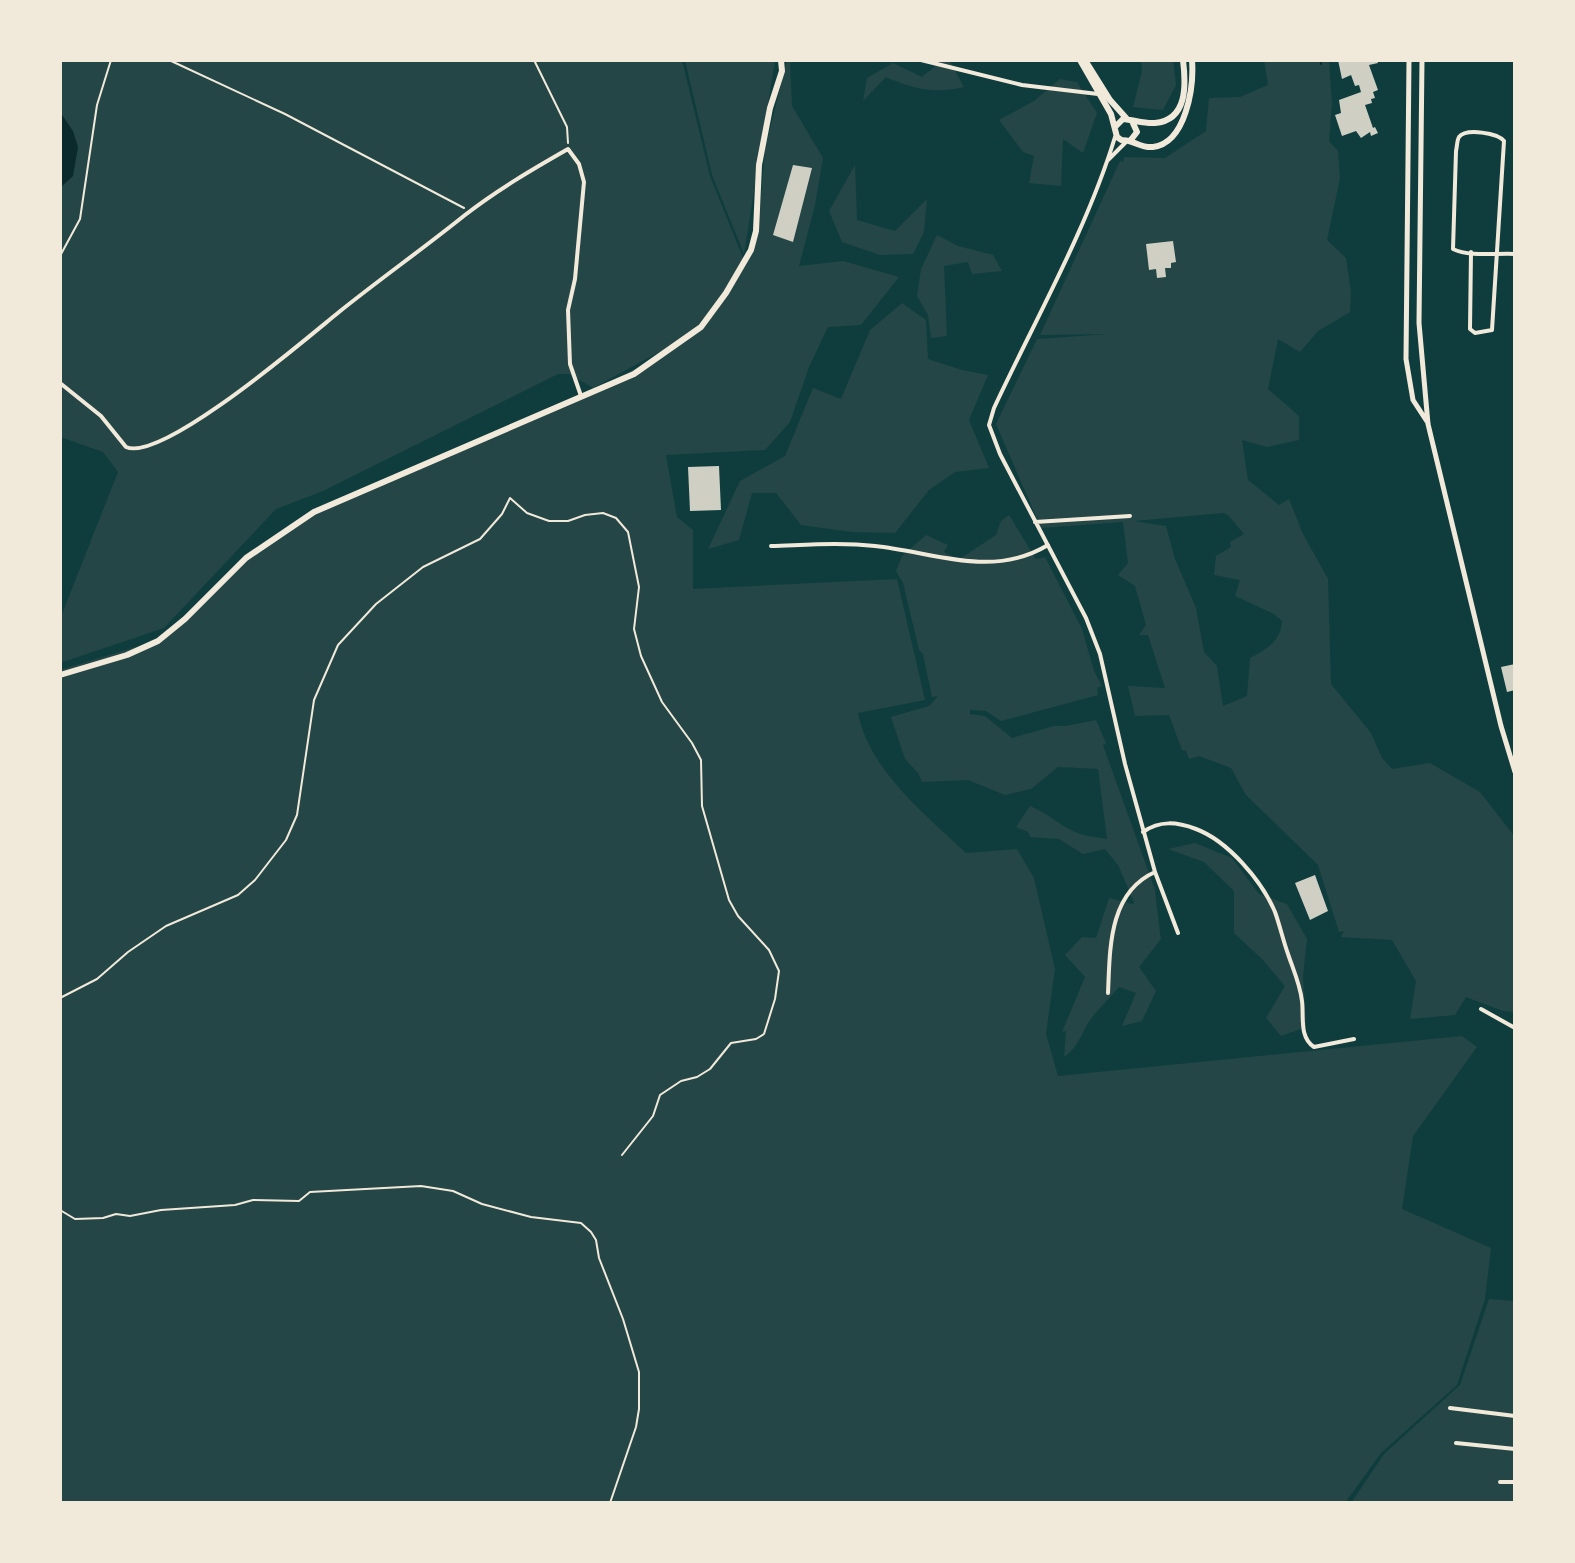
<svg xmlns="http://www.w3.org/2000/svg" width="1575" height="1563" viewBox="0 0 1575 1563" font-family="'Times New Roman',serif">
<rect width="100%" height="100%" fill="#0f3d3e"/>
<path fill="#244646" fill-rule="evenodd" d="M60,60H682L710,176L743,258L741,274L760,210L765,149L787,60H790L792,106L823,158L815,205L799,266L843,261L899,277L861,325L828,327L809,367L790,422L765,450L666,455L677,517L693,530V589L897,579L925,700L858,713C869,770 926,815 966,853L1017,849L1034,878L1055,969L1046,1034L1058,1076L1462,1036L1477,1047L1413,1136L1402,1209L1491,1248L1485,1299L1457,1385L1381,1453L1345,1503H60V670L165,638L251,554L314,510L593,390L647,363L661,351L593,388L569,374H558L323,491L276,509L164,628L60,663V619L118,472L103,452L60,437Z
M685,60H775L744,254L712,175Z
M943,60H949L964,87C934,94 913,89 886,77L863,101L867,78L893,63L922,77Z
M1141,60H1173L1176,85L1163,110L1133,107L1142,71Z
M1264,60H1329L1332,104L1329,141L1338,151L1340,178L1327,240L1346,258L1351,292L1350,312L1318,331L1300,352L1278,339L1268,389L1299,416V440L1267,447L1242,440L1248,480L1279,505L1289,499L1303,534L1328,579L1331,684L1371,733L1382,758L1392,769L1430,763L1480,792L1515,837V1012L1503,1011L1466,997L1455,1015L1410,1019L1416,981L1392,940L1341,937L1344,931L1339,932L1318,865L1246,795L1231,768L1199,756L1189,759L1186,751L1182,750L1169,715L1135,716L1128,686L1165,688L1148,635H1139L1146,625L1135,586L1118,575L1128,563L1123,522L1041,528L996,424L1037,339L1108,334L1040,335L1120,161L1123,162L1124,157L1165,158L1206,131L1209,98L1240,97L1268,85ZM1223,513L1228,515L1244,534L1230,542L1231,547L1216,556L1214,575L1240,580L1235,596L1274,614L1282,621C1281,642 1266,649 1250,658L1247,696L1223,706L1217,666L1204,652L1196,608L1175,559L1166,526L1134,521Z
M1060,79L1077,82L1097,113L1083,153L1063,139L1061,186L1029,183L1034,156L1023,152L999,120L1034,101Z
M855,165L857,220L895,231L927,199L924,232L913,254L880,255L842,242L829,211Z
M937,235L958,246L993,255L1002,271L972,274L968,262L944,266L947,336L931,338L928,315L917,296L921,269Z
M902,303L926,320L928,359L962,370L988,375L969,420L989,468L955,472L929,490L895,533L852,532L801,525L776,493H752L739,540L708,549L740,481L785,456L813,388L841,399L870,330Z
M1009,515L1036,559L1045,557L1082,629L1094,671L1102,686L1097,688L1098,695L1001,721L986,711L970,710V714L985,716L1012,738L1054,726H1066L1096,720L1106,743L1103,745L1155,890L1160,933L1161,939L1139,967L1156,991L1142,1021L1122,1026L1136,993L1119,987C1111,997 1101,1006 1093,1016C1082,1030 1080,1046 1064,1057L1066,1031L1062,1032L1085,977L1065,955L1082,937L1096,938L1109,898L1133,904L1134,902L1118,865L1105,849L1083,854L1059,839L1030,837L1028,832L1016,827L1030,806C1045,812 1056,822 1069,829C1081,836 1095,837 1107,839L1098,769L1058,767L1031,789L1005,795L968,780L922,782L918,773L905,759L891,717L929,706L938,696L932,697L923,654L919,650L903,583L896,571L902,556L926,535L948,545L944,552L958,560L996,535L1001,521Z
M1195,843L1232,858L1259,894L1287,904L1307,939L1303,976L1306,1027L1281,1036L1266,1018L1285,986L1262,959L1234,933V891L1204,862L1168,849Z
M1489,1299L1515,1301V1503H1351L1384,1454L1460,1385Z"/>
<path fill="#0a2a2b" d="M60,112L73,131L78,147L73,176L60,188Z"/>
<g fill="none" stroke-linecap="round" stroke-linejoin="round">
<path stroke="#0a2a2b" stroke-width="2" d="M1321,60V64"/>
</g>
<path fill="#cfcfc3" d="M1338,60H1377L1378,63L1369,65L1378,90L1373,92L1375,98L1371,99L1372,103L1365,105L1373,128L1375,127L1378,133L1371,136L1370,132L1361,138L1356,131L1342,136L1335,115L1341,113L1339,100L1361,92L1359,85L1355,86L1351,75L1342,79Z
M793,165L812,168L793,242L773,235Z
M1173,241L1176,262L1171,263V268H1165L1166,277L1157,278L1156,269L1149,270L1146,244Z
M719,466L721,510L690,511L688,467Z
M1515,664V690L1507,692L1501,667Z
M1315,875L1328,911L1310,920L1295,883Z"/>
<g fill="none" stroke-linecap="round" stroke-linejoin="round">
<path stroke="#f1e9da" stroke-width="2" d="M169,60L285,114L464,208
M534,60L567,127L568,143
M60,256L80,219L97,105L111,60
M60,998L97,979L128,952L166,926L238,895L255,880L286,840L297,815L314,700L338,645L376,604L423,567L480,539L502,514L510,498L527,513L549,521H568L585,515L603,513L616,518L628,532L639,587L634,629L641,656L662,702L692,743L701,760L702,806L729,900L738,916L769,950L779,971L775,999L764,1034L756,1039L731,1043L710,1069L697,1077L681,1081L660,1095L653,1116L622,1155
M60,1210L75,1219L103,1218L116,1214L130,1216L161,1210L235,1205L253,1200L299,1201L310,1192L421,1186L453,1191L482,1204L531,1217L581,1223L591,1232L596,1240L599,1258L623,1319L639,1372V1409L636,1427L610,1503"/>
<path stroke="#f1e9da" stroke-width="4" d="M921,60L1022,85L1098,94
M1108,160L1126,142
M1471,252L1470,329L1475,333L1492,330L1504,141C1498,133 1466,128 1459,137C1457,140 1457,147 1456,151L1453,249C1469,257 1496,253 1515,254
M60,383L101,416L126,447C162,463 308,337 339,312C380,279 424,248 465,215C497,190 533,169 568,149L579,164L584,182L575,279L568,310L570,364L581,396
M1035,522L1130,516
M771,546C805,545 840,542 875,546C934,552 992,579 1048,545
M1143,832C1160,820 1177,822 1196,829C1228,841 1262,881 1275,912C1280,926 1283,940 1288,954C1293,969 1300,984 1302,1001C1304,1017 1299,1037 1314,1047L1354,1039
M1155,872L1178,933
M1108,993C1110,950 1108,893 1155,872L1125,764L1100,654L1086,618L1000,454L989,425L994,408C1035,320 1087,229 1115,137
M1481,1009L1515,1028
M1450,1408L1515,1416
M1456,1443L1515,1449
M1500,1482H1515"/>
<path stroke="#f1e9da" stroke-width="5" d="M1409,60L1406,359L1413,400L1428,423
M1422,60L1419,323L1428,424L1501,726L1515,772"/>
<path stroke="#f1e9da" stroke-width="6" d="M1080,60L1111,114L1117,137C1127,144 1117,138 1129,141C1137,143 1143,148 1153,147C1186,143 1194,87 1192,60
M1085,60L1110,100L1127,119
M1115,127L1123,119C1134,120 1145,124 1155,123C1188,120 1186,84 1183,60
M1130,141L1137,132L1132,121
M60,675L127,655L158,641L185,619L246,558L314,512L634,374L701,327L726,293L751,250L756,231L759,165L770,108L782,71L781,60"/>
</g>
<rect width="1575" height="1563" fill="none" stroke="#f1e9da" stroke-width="124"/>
</svg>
